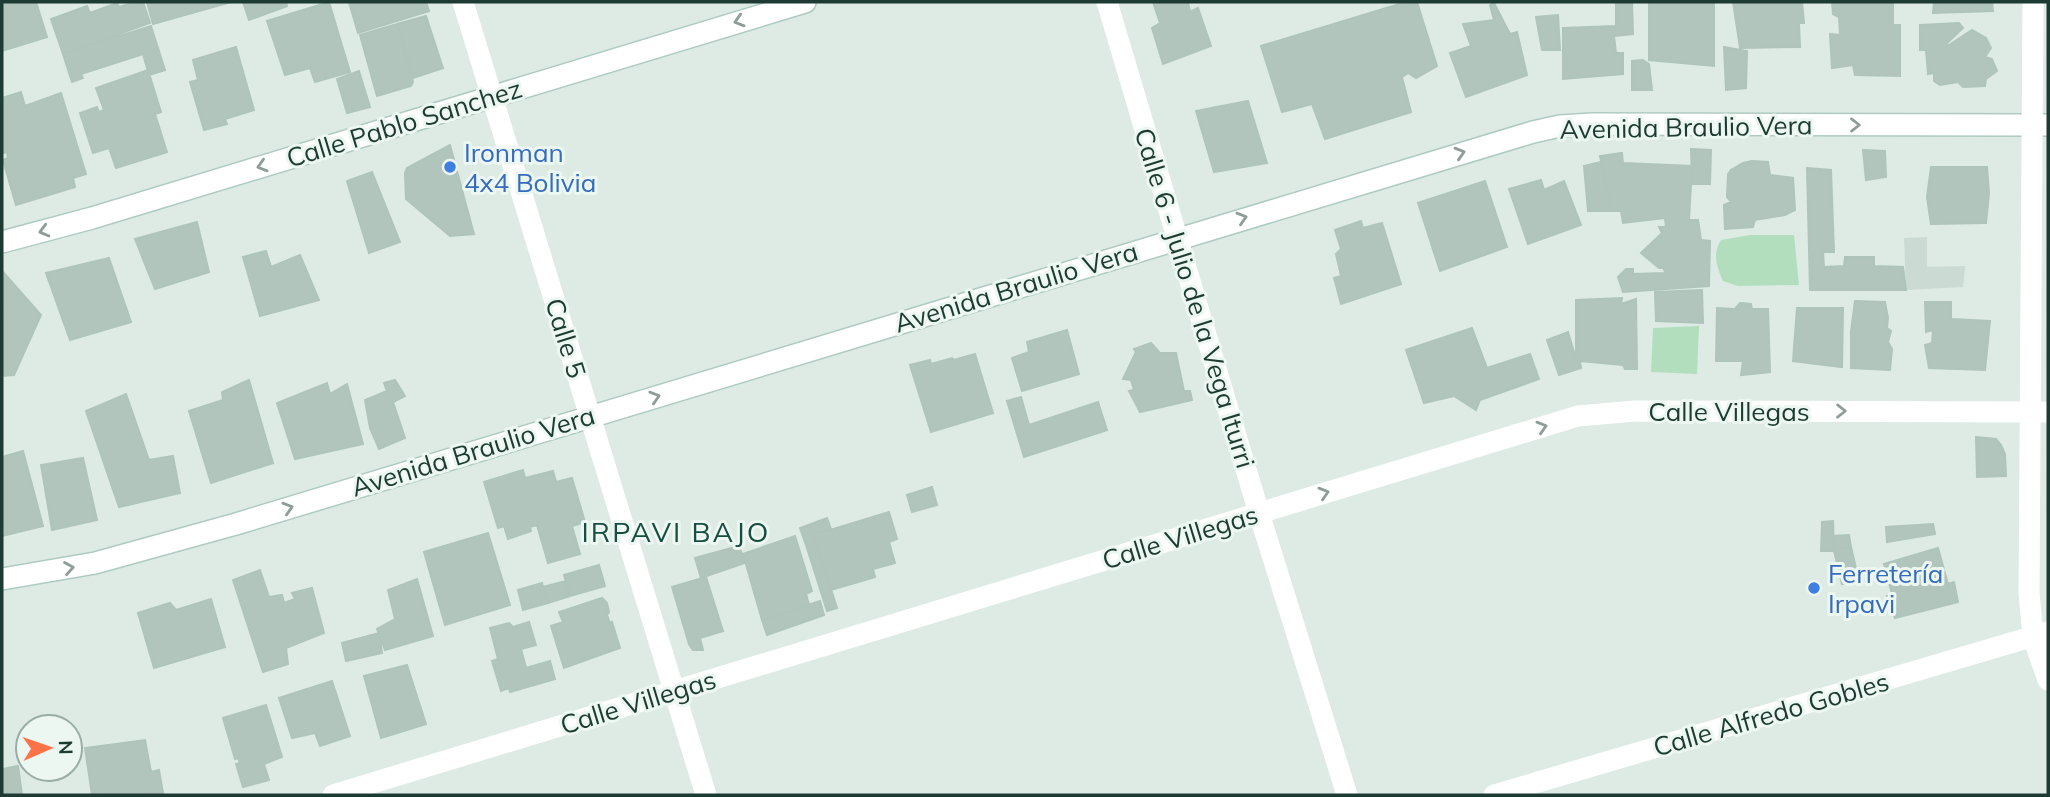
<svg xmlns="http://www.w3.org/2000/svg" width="2050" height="797" viewBox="0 0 2050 797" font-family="Mulish,sans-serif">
<rect width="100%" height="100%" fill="#ddebe4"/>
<path fill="#cbdad3" d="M1927,237V267L1965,266L1963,287L1906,290L1904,238Z"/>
<path fill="#b3debe" d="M1750,235H1794L1799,285L1738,286L1723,281C1717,267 1712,254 1721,240Z
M1699,326L1697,374L1651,372L1653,328Z"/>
<path fill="#b2c5bd" stroke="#afc4bb" stroke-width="2" d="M2,2H36L47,37L2,51Z
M136,2H143L150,23L63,54L51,19L87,6L90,13L117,3L119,7Z
M147,2H231L153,24Z
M243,2H286L287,6L249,20Z
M329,2L350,72L315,82L310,68L285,75L267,21Z
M349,2H426L429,11L358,33Z
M1153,2H1188L1190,12L1198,8L1211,46L1163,64L1152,28L1160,23Z
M1406,2H1417L1437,66L1416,78L1408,73L1402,77L1411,112L1325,139L1312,104L1282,112L1261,46Z
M1616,2H1632L1633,34L1614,36L1616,53H1623V74L1563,79V28L1616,26Z
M1649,2H1714V66L1649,60Z
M1733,2H1802L1804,23H1799L1800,47L1740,48Z
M1832,2H1893V25H1900V76L1855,75L1853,65L1832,68L1830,34L1840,35L1839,17L1833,14Z
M1934,2H1992L1993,11L1933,13Z
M1494,3L1510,34L1517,32L1527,75L1466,97L1450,53L1471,46L1463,24L1494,20L1490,5Z
M1558,15L1560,50H1542L1536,17Z
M426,16L443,68L413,78L397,24Z
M1959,23L1963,28L1945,45H1949L1972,30L1986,38L1991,48L1985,57L1992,59L1997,71L1986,79L1985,86L1963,87L1958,82L1940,85L1934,81V73L1928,74L1926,50H1920V25Z
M397,24L413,82L411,86L377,96L360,35Z
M151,26L165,70L149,75L143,54L81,74L83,78L72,82L63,54Z
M236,47L254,110L225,119L227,124L204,130L190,82L198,80L193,60Z
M1724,47L1747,51L1746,88L1726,90Z
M1643,60L1649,64L1652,90H1632V61Z
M148,70L161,112L155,114L167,152L116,168L109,148L93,153L80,113L97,107L99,112L104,110L96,88Z
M359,71L370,107L347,113L337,79Z
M21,92L25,106L61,93L86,174L73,178L75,187L16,205L3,160L8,158L7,152L3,153L2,148V98Z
M1248,101L1267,163L1214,172L1196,111Z
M450,145L465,201L474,234L450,236L406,199L405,173L407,168Z
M1691,149L1711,150L1710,184H1692Z
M1863,150L1885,151L1886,177L1866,180Z
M1622,153L1623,163L1692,166L1689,220H1698L1701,240L1710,241L1709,286L1623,292L1618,277L1626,269H1633V274L1666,273L1663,268H1659L1641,253L1662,233L1659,227H1666L1665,218L1623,223L1621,211H1612L1600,156Z
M1752,161L1768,162L1770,175L1793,178L1795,210L1785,215L1755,220L1753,227L1725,229L1724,205L1731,202L1727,197L1728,174L1731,170L1743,163Z
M1601,162L1612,211H1588L1584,166Z
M1931,167H1987L1989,193L1986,223L1931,224L1927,197Z
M1807,168L1831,170L1834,252H1823L1824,267L1844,266L1845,257H1874V266L1903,267L1906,290H1810Z
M372,172L400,242L369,253L347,181Z
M1541,180L1544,190L1564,181L1581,225L1528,244L1509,189Z
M1485,181L1507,247L1440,271L1418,203Z
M1361,221L1363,228L1382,223L1401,284L1341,304L1334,278L1341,276L1336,254L1341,249L1335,230Z
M197,222L209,272L155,289L135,239Z
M266,251L271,267L300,255L319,300L260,316L243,257Z
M109,258L131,322L70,340L46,273Z
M3,272L41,315L14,375L2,376Z
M1702,290L1703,323L1656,321L1655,292Z
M1622,298L1621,304L1636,299L1637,369H1625L1623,365L1580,361L1581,368L1559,375L1547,340L1568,332L1576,359V300Z
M1855,301L1885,302L1888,318L1887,328L1891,331L1888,342L1892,349L1890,370L1851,368V331Z
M1925,302H1951V319L1990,321L1985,370L1929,368L1925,345L1932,343L1933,330L1926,332Z
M1740,303L1751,304L1752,309H1768L1770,372L1741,375L1743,361H1716L1717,308L1735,309Z
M1797,308H1843L1842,367L1793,361Z
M1472,328L1487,368L1530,354L1539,379L1480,400L1476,410L1454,396L1424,403L1406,350Z
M1067,330L1079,374L1022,391L1012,358L1029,352L1027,342Z
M1151,343L1160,353H1176L1184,391H1190L1192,400L1140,412L1129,391L1134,390L1131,380L1123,379L1136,352L1134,349Z
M975,354L993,413L931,432L910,365L930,360L931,364L952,358L954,360Z
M249,380L273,463L211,483L189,411L223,400L222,392Z
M395,380L405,396L393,402L405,438L379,449L370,428L365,400L387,391L384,383Z
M327,383L330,394L347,384L363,444L295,459L277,403Z
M126,394L149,460L173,456L180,493L119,507L86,411Z
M1021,397L1029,425L1098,402L1107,430L1024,457L1007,401Z
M1976,437L1996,439L2001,445L2005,454L2006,476L1977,477Z
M23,451L43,526L2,536V457Z
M83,458L97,520L52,530L41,465Z
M523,470L525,478L553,471L556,482L572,478L585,522L572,526L580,554L548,563L537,525L530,527L531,531L508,539L504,526L498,528L484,482Z
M932,487L937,505L912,512L907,495Z
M889,512L897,539L889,542L895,563L873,569L875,577L831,590L814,535Z
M827,518L831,529L814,535L817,545L807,548L800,528Z
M1833,521L1834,551H1821L1822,522Z
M1933,524L1935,534L1887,542L1886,527Z
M488,533L510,605L445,625L424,552Z
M1849,535L1851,547L1834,551L1833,536Z
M795,536L812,591L806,594L809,605L762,620L743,554Z
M817,545L837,608L827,611L807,548Z
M739,546L745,563L701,578L695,558Z
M1851,547L1859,581L1842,584L1834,551Z
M1938,548L1948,584L1954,582L1958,602L1895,618L1887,596L1892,594L1884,564Z
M599,565L605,586L570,596L564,575Z
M260,570L269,597L282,595L284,603L295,599L292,593L312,588L324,633L286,648L288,664L263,672L233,580Z
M706,577L723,631L700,638L703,650H693L689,644L672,587Z
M417,579L433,636L385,650L377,629L395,619L388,590Z
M566,581L570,596L548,603L543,587Z
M542,583L548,603L523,610L518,590Z
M602,598L607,603L609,612L607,615L610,623L612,622L620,648L564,668L551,626L563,622L559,612Z
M211,599L225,647L154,668L138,613L170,603L176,610Z
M820,601L824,615L767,635L762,620Z
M529,622L536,645L521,649L526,668L550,661L555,679L510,692L509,688L501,691L492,661L498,659L490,628L509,623L513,627Z
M379,633L382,653L346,661L342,643Z
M407,665L426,724L381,738L364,676Z
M332,681L350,736L320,746L315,733L292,738L279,698Z
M266,705L282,757L264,764L269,780L243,787L236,764L240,763L238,758L235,759L223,718Z
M145,740L151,772L159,770L163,793L92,795L85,748Z
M18,766L22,795H2V769Z"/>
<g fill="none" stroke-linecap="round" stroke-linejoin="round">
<defs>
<path id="secondary" d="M2,242L92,218L805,2
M2,579L95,563L236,524L1533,132L1560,126L1593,124L2048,125"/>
</defs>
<use href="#secondary" stroke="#afcbc1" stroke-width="24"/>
<path stroke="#fff" stroke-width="21" d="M463,2L706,795
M1107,2L1259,513L1347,795
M2033,2L2029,593L2033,637L2048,680
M333,795L1578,416L1635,411L2048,412
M1494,795L2048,632"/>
<use href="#secondary" stroke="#fff" stroke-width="21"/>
</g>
<defs><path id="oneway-chevron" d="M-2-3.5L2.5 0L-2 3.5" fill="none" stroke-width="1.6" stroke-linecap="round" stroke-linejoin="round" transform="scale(1.75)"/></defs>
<g stroke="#8e9d99">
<use href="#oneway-chevron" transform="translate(739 21) rotate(163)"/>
<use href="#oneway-chevron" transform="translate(1855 125)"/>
<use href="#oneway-chevron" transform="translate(1460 153) rotate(-17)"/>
<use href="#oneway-chevron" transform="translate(262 166) rotate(163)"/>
<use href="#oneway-chevron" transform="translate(1242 218) rotate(-17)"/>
<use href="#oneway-chevron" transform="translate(44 231) rotate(165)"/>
<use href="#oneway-chevron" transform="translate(655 397) rotate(-17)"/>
<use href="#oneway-chevron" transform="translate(1841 411)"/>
<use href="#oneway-chevron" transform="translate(1542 427) rotate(-17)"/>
<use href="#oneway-chevron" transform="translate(1324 493) rotate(-17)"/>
<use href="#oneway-chevron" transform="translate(288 508) rotate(-17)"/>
<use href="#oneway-chevron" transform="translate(69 568) rotate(-10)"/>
</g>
<g fill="#3f7fe0" stroke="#edf7f2" stroke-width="2.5">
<circle cx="450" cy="167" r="7"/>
<circle cx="1814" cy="588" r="7"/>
</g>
<g text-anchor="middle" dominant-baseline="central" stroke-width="6" stroke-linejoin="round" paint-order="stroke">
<g font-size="26" fill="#1d3b33" stroke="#edf7f2">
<text transform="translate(404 123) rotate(-17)">Calle Pablo Sanchez</text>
<text transform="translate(1686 127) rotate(-1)">Avenida Braulio Vera</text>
<text transform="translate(1016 287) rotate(-17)">Avenida Braulio Vera</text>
<text transform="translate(1195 298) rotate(73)">Calle 6 - Julio de la Vega Iturri</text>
<text transform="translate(566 338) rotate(73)">Calle 5</text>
<text x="1729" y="411">Calle Villegas</text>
<text transform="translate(473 451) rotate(-17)">Avenida Braulio Vera</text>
<text transform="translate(1180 537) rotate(-17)">Calle Villegas</text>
<text transform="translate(638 702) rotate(-17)">Calle Villegas</text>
<text transform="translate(1771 714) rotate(-16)">Calle Alfredo Gobles</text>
</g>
<g font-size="26" fill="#366cbe" stroke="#edf7f2" text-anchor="start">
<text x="464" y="152">Ironman<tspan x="464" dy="30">4x4 Bolivia</tspan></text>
<text x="1828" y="573">Ferretería<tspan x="1828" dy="30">Irpavi</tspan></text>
</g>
<g font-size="28" letter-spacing="2" fill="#184e41" stroke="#edf7f2">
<text x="676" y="531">IRPAVI BAJO</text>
</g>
</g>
<rect width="2050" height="797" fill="none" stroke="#1d3b33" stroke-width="7"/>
<g transform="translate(49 748) rotate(88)"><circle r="33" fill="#edf7f2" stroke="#9aaca6" stroke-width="2"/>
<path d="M0-5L12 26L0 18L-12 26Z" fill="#fe7247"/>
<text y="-10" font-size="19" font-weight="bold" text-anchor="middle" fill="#1d3b33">N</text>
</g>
</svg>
